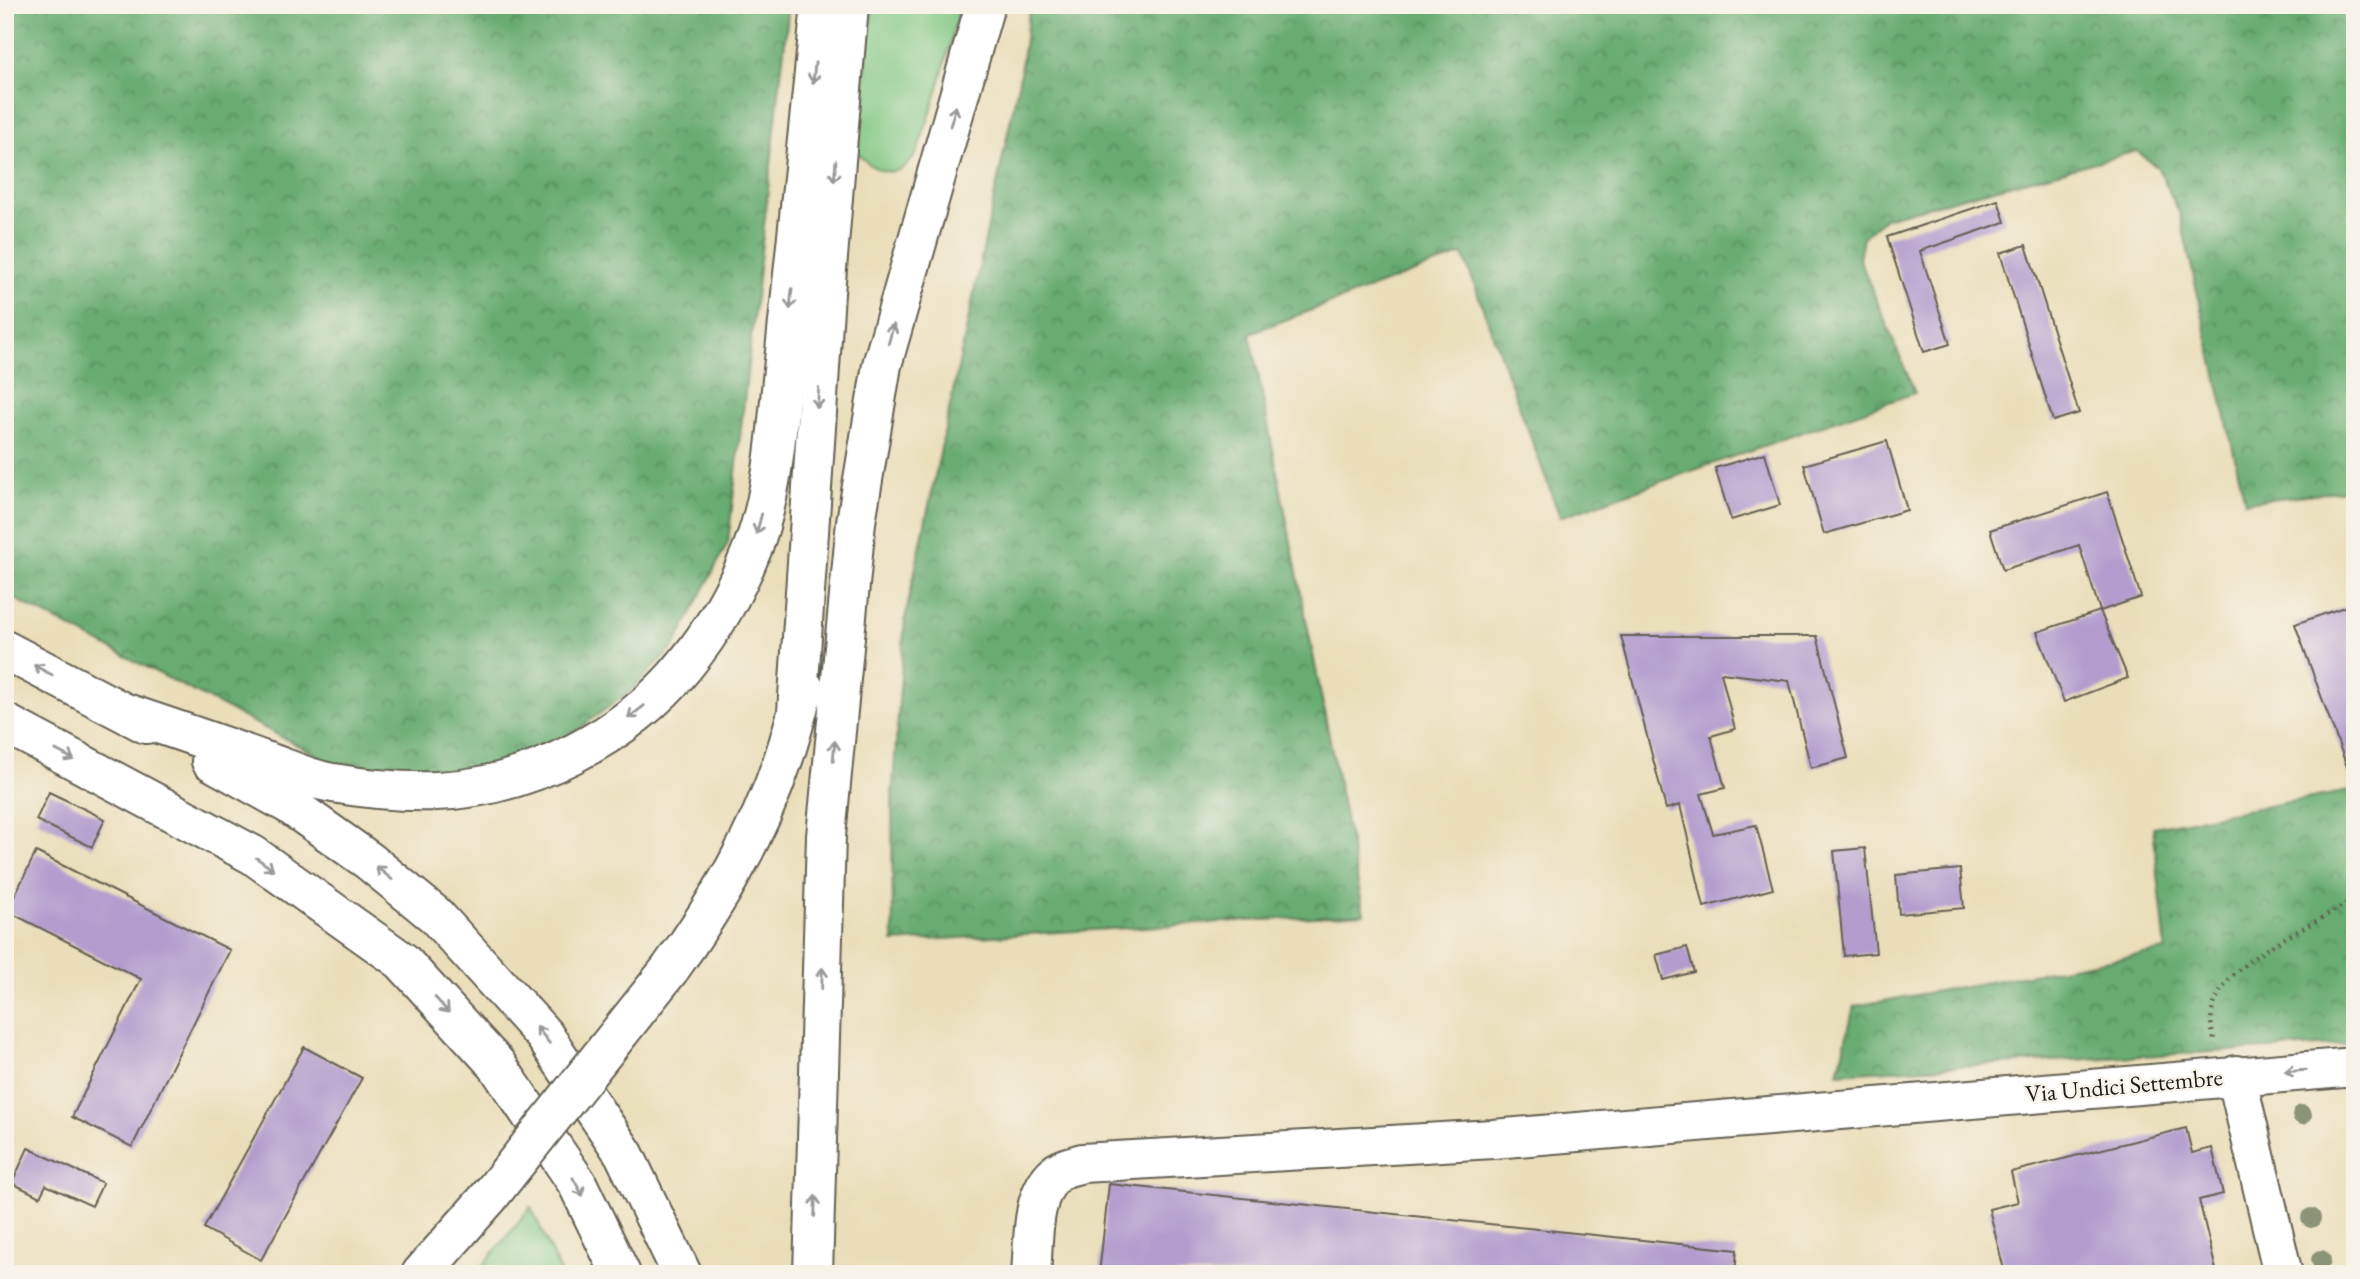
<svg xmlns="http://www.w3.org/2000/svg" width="2360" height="1279" viewBox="0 0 2360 1279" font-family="'EB Garamond',serif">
<defs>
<pattern id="forest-crowns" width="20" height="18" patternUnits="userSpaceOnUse" patternTransform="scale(1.75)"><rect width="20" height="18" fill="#68ac71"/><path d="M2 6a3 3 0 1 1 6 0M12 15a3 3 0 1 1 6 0" fill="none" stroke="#558b5c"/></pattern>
</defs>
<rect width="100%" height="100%" fill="#f7f3e8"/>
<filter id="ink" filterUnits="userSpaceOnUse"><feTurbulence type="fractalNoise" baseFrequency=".0143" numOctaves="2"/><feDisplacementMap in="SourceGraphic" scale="14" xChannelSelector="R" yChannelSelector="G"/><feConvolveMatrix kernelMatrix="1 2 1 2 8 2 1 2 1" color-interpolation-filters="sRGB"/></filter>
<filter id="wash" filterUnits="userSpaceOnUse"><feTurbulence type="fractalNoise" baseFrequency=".00686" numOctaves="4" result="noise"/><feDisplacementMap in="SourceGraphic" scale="28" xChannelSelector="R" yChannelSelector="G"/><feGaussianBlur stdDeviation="1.57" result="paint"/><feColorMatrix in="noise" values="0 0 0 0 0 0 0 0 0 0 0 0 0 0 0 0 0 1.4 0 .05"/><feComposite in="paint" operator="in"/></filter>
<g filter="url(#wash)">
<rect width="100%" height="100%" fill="#eadeba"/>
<path fill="#81c783" stroke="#4e7250" stroke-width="2" d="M873,5H960C950,46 940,86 926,126C922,135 920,148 914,157C897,182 872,171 857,152Z
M531,1207L561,1274H476Z"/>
<path fill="url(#forest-crowns)" stroke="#426446" stroke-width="2" d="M5,5H789L728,543L674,647L628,693L570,735L511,761L445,779L357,776L5,594Z
M1030,5H1299L1309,10L1351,5H2355V489L2245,502L2179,212L2158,168L2137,151L1885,218L1863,237L1859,258L1915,393L1560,517L1463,254L1250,333L1364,914L893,942L892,799L905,618L1019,80Z
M2355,790V1044L1838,1073L1854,1006L2166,950L2153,827Z"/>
<g id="blocks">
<path fill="#b29dce" d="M1998,200L2005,222L1920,251L1950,344L1924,352L1887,237Z
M2026,245L2079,413L2053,421L2000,253Z
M1887,441L1907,510L1824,534L1804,465Z
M1765,453L1780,505L1731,520L1715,468Z
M2107,492L2141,597L2100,611L2079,545L2003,570L1990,530Z
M2350,605L2355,619V777L2351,778L2295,624Z
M2100,611L2128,678L2064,702L2037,632Z
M1621,636H1817L1848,758L1811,768L1789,681L1721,673L1735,729L1711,736L1725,788L1701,794L1713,834L1756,825L1773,889L1704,907L1680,805L1666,809Z
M49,792L105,819L92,847L36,820Z
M1865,848L1876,953L1844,956L1834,851Z
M36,852L230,950L132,1147L72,1117L141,979L7,911Z
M1960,869L1964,908L1899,914L1896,875Z
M1687,947L1694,972L1663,980L1656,955Z
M304,1047L362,1078L261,1260L204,1228Z
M2186,1128L2192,1153L2212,1148L2223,1194L2199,1200L2217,1274H2005L1989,1209L2018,1202L2011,1172Z
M28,1148L103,1183L92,1206L46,1185L40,1197L12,1183Z
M1109,1184L1737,1250L1735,1274H1099Z"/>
</g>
</g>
<g filter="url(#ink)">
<use href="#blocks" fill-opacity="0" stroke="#646053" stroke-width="2"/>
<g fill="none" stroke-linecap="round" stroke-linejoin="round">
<defs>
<path id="minor" d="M2236,1075L2283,1274
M1031,1274C1034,1243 1030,1195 1056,1173C1063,1167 1074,1166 1082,1163L1493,1139L2355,1067"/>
<path id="trunk" d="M797,712L825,293L849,5
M670,969C717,904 757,837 783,760C791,737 797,712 804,688
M421,1274L489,1197
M813,1274L826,836L856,522L882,365L985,5"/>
<path id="motorway" d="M5,650L146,724
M123,712C171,728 218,744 265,761C287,768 310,780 333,783C367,789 402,792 436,791C528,788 628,736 685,665C713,631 737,588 753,547C775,489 777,422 784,361C797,243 809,124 821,5
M5,723L253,855L402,961L497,1065L577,1183L621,1274
M211,761L290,805L369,861L435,915L544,1035L624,1154L682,1274"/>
</defs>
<use href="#minor" stroke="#646053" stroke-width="42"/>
<use href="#trunk" stroke="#646053" stroke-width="42"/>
<use href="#motorway" stroke="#646053" stroke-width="42"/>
<path stroke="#646053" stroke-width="4.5" stroke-dasharray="2 5" stroke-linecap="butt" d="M2214,1039C2192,966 2309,933 2355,897"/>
<use href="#minor" stroke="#fff" stroke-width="38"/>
<use href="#trunk" stroke="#fff" stroke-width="38"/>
<use href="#motorway" stroke="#fff" stroke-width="38"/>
<defs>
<path id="trunk-bridge" d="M489,1197L670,969"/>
</defs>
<use href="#trunk-bridge" stroke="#646053" stroke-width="42" stroke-linecap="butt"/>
<use href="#trunk-bridge" stroke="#fff" stroke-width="38"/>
</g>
<g fill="#8c9477">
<circle cx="2302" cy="1115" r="10"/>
<circle cx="2311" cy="1218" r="10"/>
<circle cx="2321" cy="1260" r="10"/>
</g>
<defs><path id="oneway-shaft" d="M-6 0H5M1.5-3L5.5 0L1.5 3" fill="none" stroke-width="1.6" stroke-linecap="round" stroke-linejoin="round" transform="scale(1.75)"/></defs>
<g stroke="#999">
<use href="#oneway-shaft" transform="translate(814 73) rotate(96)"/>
<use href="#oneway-shaft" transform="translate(953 116) rotate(-74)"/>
<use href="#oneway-shaft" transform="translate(835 171) rotate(95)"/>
<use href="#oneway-shaft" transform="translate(791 299) rotate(96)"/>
<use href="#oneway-shaft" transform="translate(891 334) rotate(-75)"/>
<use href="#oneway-shaft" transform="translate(818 398) rotate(94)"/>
<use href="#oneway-shaft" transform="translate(759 524) rotate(105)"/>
<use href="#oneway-shaft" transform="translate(43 670) rotate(-152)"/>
<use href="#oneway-shaft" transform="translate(636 712) rotate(142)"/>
<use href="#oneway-shaft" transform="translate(834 751) rotate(-85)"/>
<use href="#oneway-shaft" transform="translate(65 755) rotate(28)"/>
<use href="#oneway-shaft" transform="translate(265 864) rotate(35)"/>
<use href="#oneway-shaft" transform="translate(384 873) rotate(-141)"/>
<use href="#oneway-shaft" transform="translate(822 978) rotate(-88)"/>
<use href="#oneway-shaft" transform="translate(442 1005) rotate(48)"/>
<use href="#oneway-shaft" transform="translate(543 1035) rotate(-128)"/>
<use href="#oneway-shaft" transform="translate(2295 1071) rotate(176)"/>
<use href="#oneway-shaft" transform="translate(578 1187) rotate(61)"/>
<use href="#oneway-shaft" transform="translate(815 1206) rotate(-88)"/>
</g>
</g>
<g text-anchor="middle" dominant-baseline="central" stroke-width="5" stroke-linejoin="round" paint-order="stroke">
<g font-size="24" fill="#1c1c1c" stroke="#f7f3e8">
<text transform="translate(2124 1085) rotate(-5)">Via Undici Settembre</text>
</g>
</g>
<rect width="2360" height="1279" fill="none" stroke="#f7f3e8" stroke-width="28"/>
</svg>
